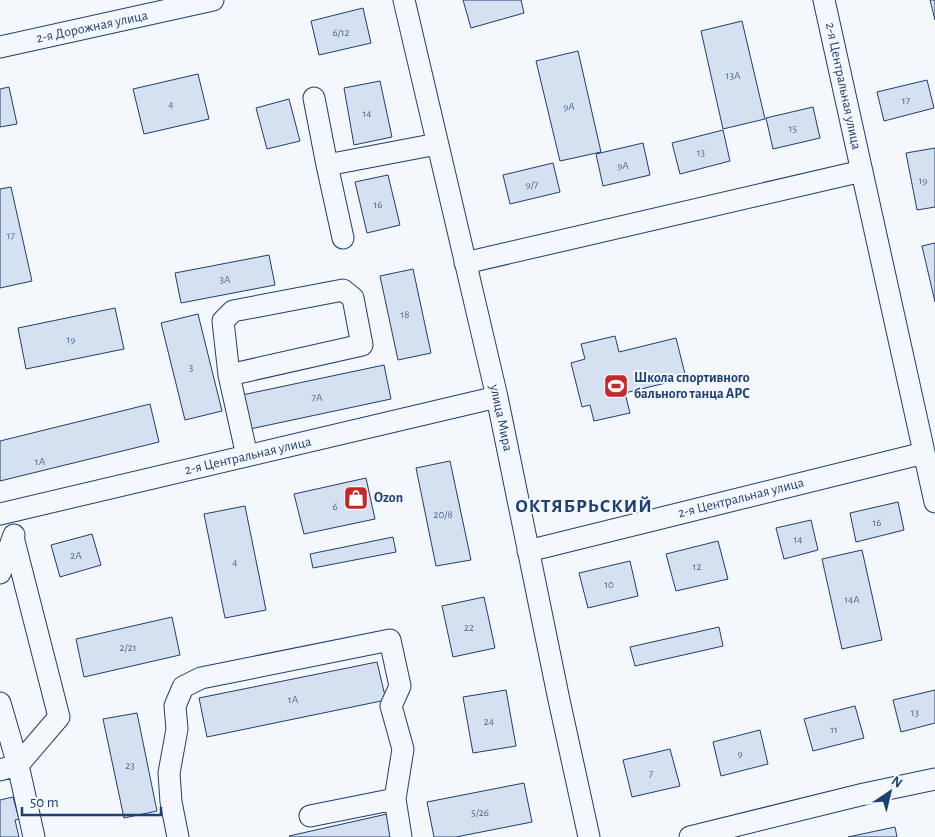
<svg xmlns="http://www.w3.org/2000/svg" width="935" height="837" viewBox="0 0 935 837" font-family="'Alegreya Sans',sans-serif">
<rect width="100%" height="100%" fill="#f4f7fb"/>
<path fill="#d5e0f0" stroke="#1d3f73" d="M463,0H521L524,13L471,28Z
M930,0H935V20Z
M363,8L371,43L319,55L311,21Z
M742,21L765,119L723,129L701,31Z
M578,51L601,152L560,161L536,61Z
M198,74L209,119L144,134L133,89Z
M927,80L934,108L884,121L877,92Z
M380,81L392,137L354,145L344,88Z
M9,87L17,124L0,127V89Z
M289,99L300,141L267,149L256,108Z
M813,107L820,138L773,149L766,118Z
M723,130L730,161L680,174L672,143Z
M643,143L650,175L603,186L596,154Z
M935,148V207L917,210L906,153Z
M553,163L560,192L510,204L503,175Z
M388,175L400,225L367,233L355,182Z
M11,187L32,281L0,288V189Z
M935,243V302L922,246Z
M269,255L275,285L181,303L175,273Z
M413,269L431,353L398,360L380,276Z
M115,308L124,349L26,369L18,328Z
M198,314L222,411L185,420L161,323Z
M615,336L619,352L676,338L686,378L625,393L630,413L594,421L590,405L582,407L571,363L585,359L581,344Z
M384,365L391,399L250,429L242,395Z
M150,404L159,442L0,481V441Z
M450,461L471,560L436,566L416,468Z
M366,478L375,519L304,534L294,494Z
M898,502L904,530L856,542L850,513Z
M245,506L266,610L225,618L204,514Z
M811,520L818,550L784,559L776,528Z
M92,534L101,565L60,577L51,545Z
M393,537L396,552L313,568L310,554Z
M718,541L728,579L676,591L666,554Z
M862,550L882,640L842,649L822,559Z
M630,561L638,596L588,608L579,573Z
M484,597L495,648L453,657L442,606Z
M172,617L180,655L84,677L76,639Z
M719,627L723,646L635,666L630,647Z
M377,662L386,700L207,737L199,698Z
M506,690L516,746L473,753L463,697Z
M935,690V723L901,732L893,700Z
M855,706L864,738L813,751L804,719Z
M137,713L157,811L124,818L103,719Z
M760,730L768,764L721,776L713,742Z
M670,749L680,786L632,797L623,760Z
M524,783L532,822L456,837H434L427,802Z
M13,797L19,819L15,820L19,837H0V800Z
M387,814L392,837H290L289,836Z
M895,827L897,837H848Z"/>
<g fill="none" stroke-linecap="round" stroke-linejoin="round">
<defs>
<path id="minor" d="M404,0L497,397L559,700L589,837
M824,0L935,502
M0,47L213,0
M314,98L327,165L437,144
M327,165L343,238
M465,263L862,171
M229,375L362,345L353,298L343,290L233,311L223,321L229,375L247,456
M0,514L497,397
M528,551L924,453
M0,573L14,535
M0,703L18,765L34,837
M0,770L18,765L59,717L13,537
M310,816L395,799L401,837
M178,837L171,802L169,773L177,729L175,706L183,687L201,678L390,640L400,686L391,706L403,749L395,799
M690,837L864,794L935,779"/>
</defs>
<use href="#minor" stroke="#1d3f73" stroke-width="23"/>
<use href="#minor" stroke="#f4f7fb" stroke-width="21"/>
</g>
<defs>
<symbol id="stadium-square" viewBox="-11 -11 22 22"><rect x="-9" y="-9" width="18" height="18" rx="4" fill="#c62828" stroke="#f4f7fb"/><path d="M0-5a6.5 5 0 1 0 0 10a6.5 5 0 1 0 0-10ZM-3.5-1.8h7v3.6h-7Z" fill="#fff"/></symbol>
<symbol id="shop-square" viewBox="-11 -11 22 22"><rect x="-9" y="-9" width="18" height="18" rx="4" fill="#c62828" stroke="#f4f7fb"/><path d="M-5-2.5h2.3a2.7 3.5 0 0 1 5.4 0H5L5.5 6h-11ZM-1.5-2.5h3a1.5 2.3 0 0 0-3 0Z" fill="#fff"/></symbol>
</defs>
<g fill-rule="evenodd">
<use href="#stadium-square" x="602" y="372" width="28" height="28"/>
<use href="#shop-square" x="342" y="484" width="28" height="28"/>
</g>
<g text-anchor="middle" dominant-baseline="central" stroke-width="4" stroke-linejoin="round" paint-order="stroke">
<g font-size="11" fill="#4b6792">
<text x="341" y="32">6/12</text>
<text x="733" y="75">13А</text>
<text x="906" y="100">17</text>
<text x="171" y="104">4</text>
<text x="569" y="106">9А</text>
<text x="367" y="113">14</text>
<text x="793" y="128">15</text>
<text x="701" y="152">13</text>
<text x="623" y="165">9А</text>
<text x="923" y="180">19</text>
<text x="532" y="184">9/7</text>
<text x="378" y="204">16</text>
<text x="11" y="235">17</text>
<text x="225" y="279">3А</text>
<text x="405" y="314">18</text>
<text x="71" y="339">19</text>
<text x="191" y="367">3</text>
<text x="317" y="397">7А</text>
<text x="40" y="461">1А</text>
<text x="335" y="506">6</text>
<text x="443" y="514">20/8</text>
<text x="877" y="522">16</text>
<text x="798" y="539">14</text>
<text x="76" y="555">2А</text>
<text x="235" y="562">4</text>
<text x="697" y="566">12</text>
<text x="609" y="584">10</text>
<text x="852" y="599">14А</text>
<text x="469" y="627">22</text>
<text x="128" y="647">2/21</text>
<text x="293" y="699">1А</text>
<text x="915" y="712">13</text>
<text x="489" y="721">24</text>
<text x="834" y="729">11</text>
<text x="740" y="753">9</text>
<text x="130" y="765">23</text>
<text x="651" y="773">7</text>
<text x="480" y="812">5/26</text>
</g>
<g font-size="14" fill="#1d3f73" stroke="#f4f7fb">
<text transform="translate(92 27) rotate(-12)">2-я Дорожная улица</text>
<text transform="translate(843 86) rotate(78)">2-я Центральная улица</text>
<text transform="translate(501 418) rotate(78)">улица Мира</text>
<text transform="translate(248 456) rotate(-13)">2-я Центральная улица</text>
<text transform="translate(741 498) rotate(-14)">2-я Центральная улица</text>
</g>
<g font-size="14" font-weight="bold" fill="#1d3f73" stroke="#f4f7fb" text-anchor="start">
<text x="634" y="378">Школа спортивного<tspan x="634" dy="16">бального танца АРС</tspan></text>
<text x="374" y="498">Ozon</text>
</g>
<g font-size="19" font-weight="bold" letter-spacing="1" fill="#1d3f73" stroke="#f4f7fb">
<text x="584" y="506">ОКТЯБРЬСКИЙ</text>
</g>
</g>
<g transform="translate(890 792) rotate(35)" stroke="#f4f7fb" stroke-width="4" paint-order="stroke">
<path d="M0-4L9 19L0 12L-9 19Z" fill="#1d3f73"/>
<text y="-8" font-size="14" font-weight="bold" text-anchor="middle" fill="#1d3f73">N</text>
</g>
<path d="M22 807v8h139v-8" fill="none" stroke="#1d3f73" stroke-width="2.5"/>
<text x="30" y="807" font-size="15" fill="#1d3f73" stroke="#f4f7fb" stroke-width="4" paint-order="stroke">50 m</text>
</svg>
